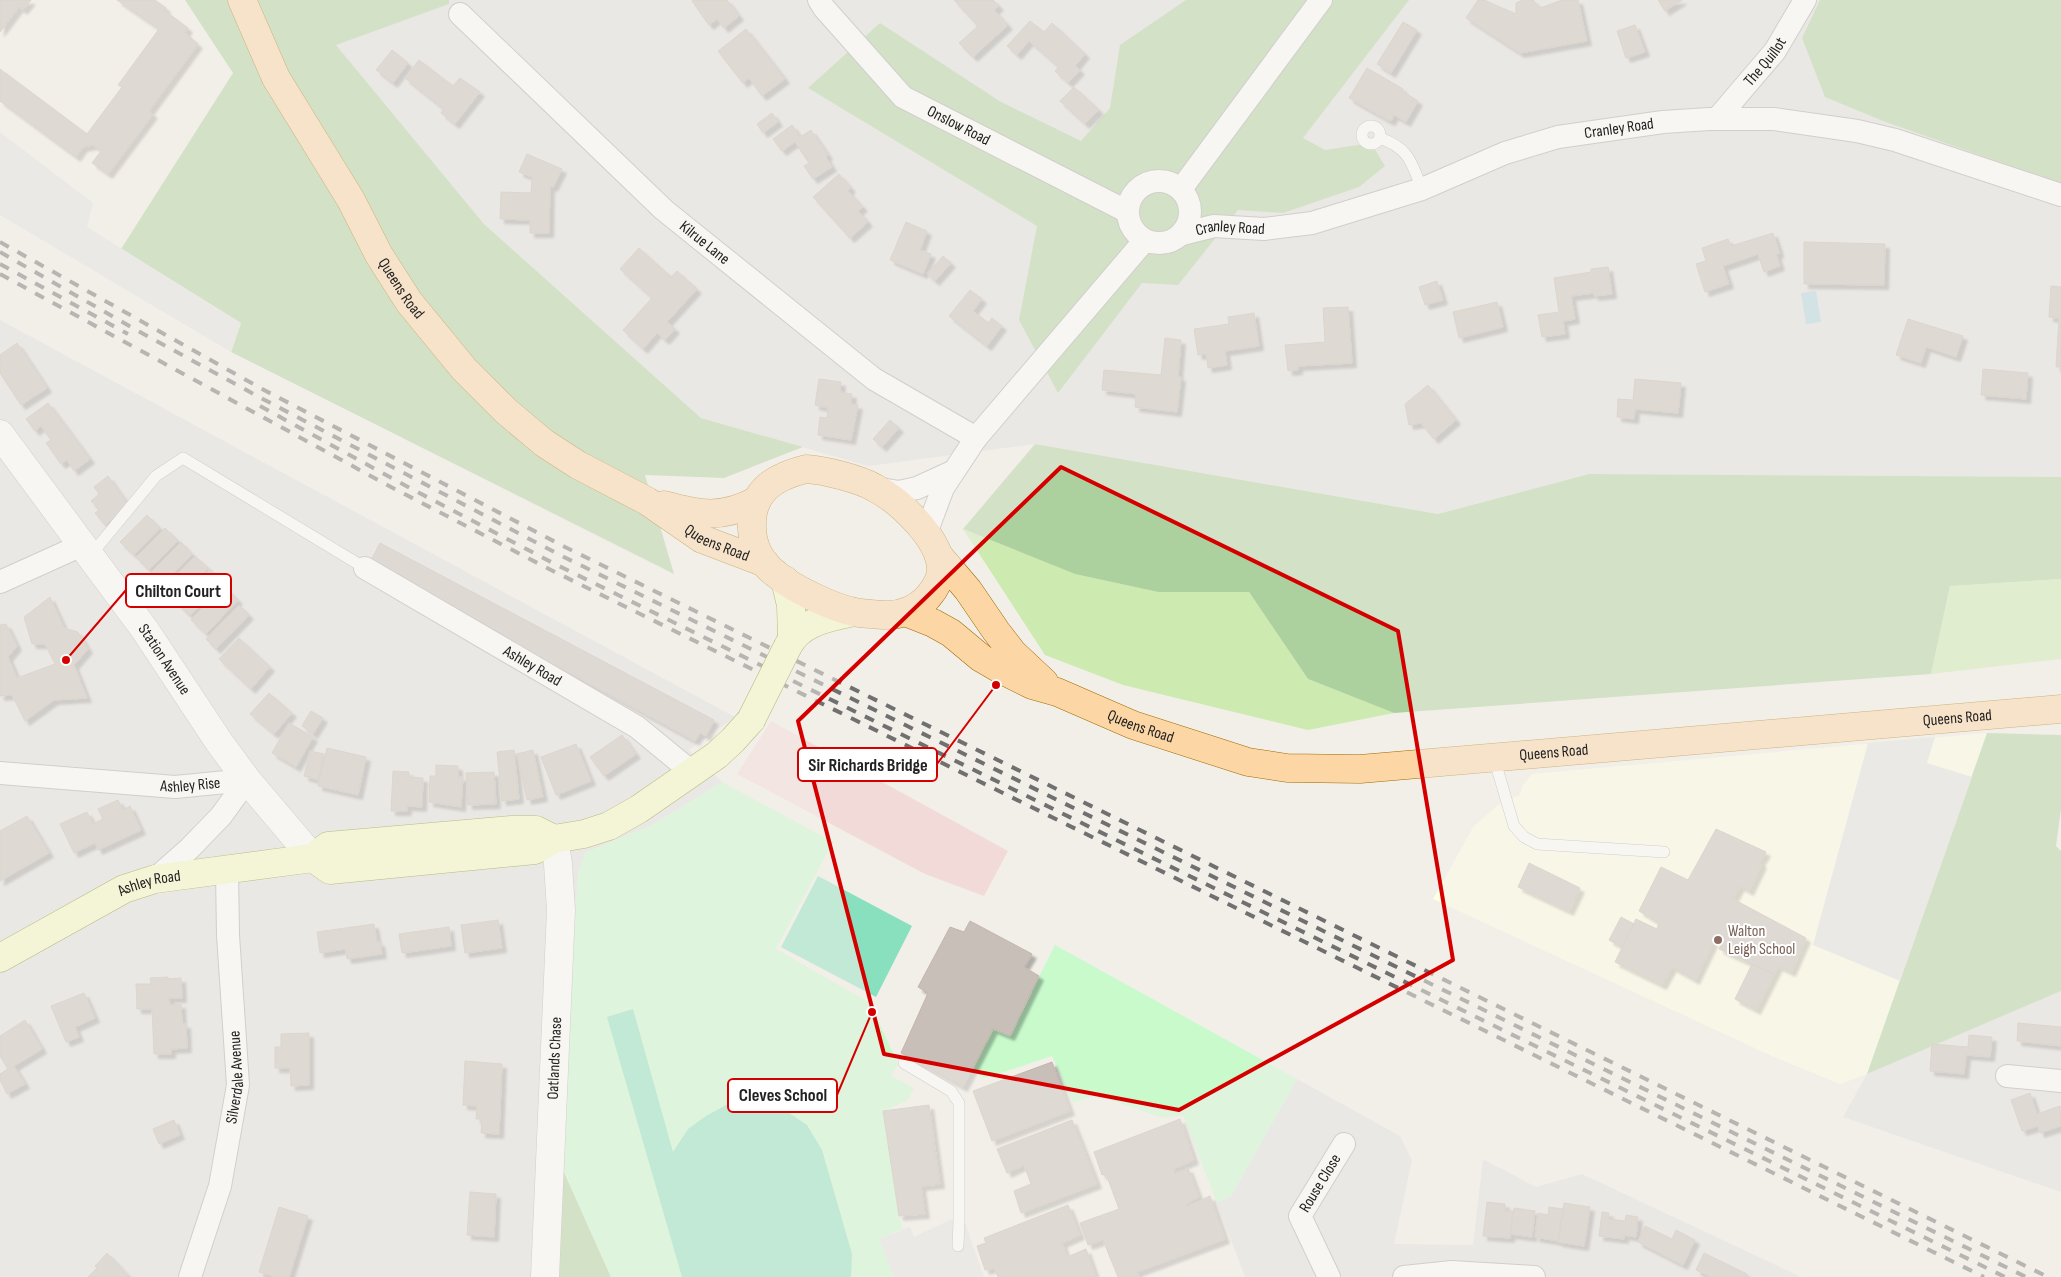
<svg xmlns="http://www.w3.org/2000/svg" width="2061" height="1277" viewBox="0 0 2061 1277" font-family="'Sofia Sans Condensed',sans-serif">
<defs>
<filter id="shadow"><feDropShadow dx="4.5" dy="4.5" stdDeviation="1" flood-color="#0004"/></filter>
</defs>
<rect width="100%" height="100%" fill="#f2efe9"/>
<path fill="#e0dfdf" d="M449,0H2061V477L1589,474L1438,514L1035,444L868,466L701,418L484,224L335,44L449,4Z
M0,320L735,717L689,750L722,782L654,824L585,853L578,874L552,1277H0Z
M2061,991V1192L1843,1117L1867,1074Z
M1297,1079L1400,1136L1412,1160L1394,1244L1473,1245L1483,1159L1536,1187L1582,1174L1801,1277H1245L1217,1203L1231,1196Z"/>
<path fill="#f2dad9" d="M771,721L1008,851L984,896L925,874L737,774Z"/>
<path fill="#ffffe5" d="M1987,733L1867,1074L1840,1084L1772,1056L1433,899L1474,826L1498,805L1520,795L1523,785L1532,774Z"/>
<path fill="#cdebb0" d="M963,529L1076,574L1158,592H1249L1308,679L1394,713L1308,730L1123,685L1045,655Z
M2061,579V659L1931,674L1950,586Z"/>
<path fill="#add19e" d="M185,0H449V4L336,45L484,224L701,418L803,447L724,478L645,475L674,574L231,352L241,323L121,249L233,73Z
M1186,0H1409L1303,138L1325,150L1371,143L1385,166L1359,187L1283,213L1238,210L1178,285L1142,283L1058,393L1019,320L1037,226L808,88L880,23L1001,102L1081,141L1110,108L1120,45Z
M1820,0H2061V184L1883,121L1825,97L1802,38Z
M1035,444L1438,514L1589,474L2061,477V579L1950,586L1931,674L1394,713L1308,679L1249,592H1158L1075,574L963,529Z
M1987,733L2061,735V809L2056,846L2061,851V991L1867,1074Z
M560,1163L611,1277H552Z"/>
<path fill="#c8facc" d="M722,782L833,842L776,949L870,1003L898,1064L891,1076L914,1088L907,1101L883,1111L899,1216L903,1229L879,1239L894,1277H611L560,1163L578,874L585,853L654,824Z
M1055,945L1297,1079L1231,1196L1217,1203L1183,1115L1163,1118L1096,1095L1073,1103L1052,1056L983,1079L973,1069L993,1029L1010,1035Z"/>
<path fill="#88e0be" d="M818,876L912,926L876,997L781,947Z
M633,1009L673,1152L688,1129L706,1116L728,1104L754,1102L780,1107L807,1125L822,1150L852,1254L851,1277H682L607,1017Z"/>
<path fill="#e2e2e2" d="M0,132L93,203L87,227L241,323L231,352L0,215Z
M1935,737L1927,763L1972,777L1900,981L1813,945L1868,743Z
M950,1220H964L984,1277H894L879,1239L910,1227L914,1237Z"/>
<path fill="#aad3df" d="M1816,291L1821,322L1806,324L1801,293Z"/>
<path fill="#c7bfb8" stroke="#c4b6ab" filter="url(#shadow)" d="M0,0H31L23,10L19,7L0,32Z
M117,0H155L166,8L165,11L188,28L185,33L198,44L149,111L153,114L108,174L92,163L101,151L93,145L83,147L76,157L0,101V69L87,134L122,87L118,85L159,29Z
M693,0H727L739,16L724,28L717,19L709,25L692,1Z
M954,0H993L999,6L994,10L1008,25L973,57L959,43L978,26Z
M1478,0H1484L1516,14V3L1523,0H1533L1540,8L1562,0H1578L1587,41L1520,53L1466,18Z
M1658,0H1682L1665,11Z
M1030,21L1044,32L1052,23L1085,54L1075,66L1080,70L1068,83L1055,71L1059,67L1029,41L1017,55L1007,46Z
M1403,22L1417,30L1391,73L1377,64Z
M1635,25L1645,52L1626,58L1617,31Z
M746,29L785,79L762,96L749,78L743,83L718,51Z
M392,50L408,63L393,83L376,70Z
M419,60L453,86L460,78L480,92L455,124L441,113L444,109L405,78Z
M1367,68L1403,89L1402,91L1418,101L1406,122L1394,115L1391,121L1386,119L1349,98Z
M1074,87L1099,110L1085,124L1060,101Z
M772,113L778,122L763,133L757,124Z
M792,125L800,137L811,130L828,155L826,157L832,167L813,179L804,166L809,163L795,142L782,151L773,139Z
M527,154L562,169L553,187L550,186L549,233H530V220L500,219L501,192L531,193L532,177L519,172Z
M839,174L851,188L848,191L863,207L858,211L868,222L850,238L813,197Z
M906,222L927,231L920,250L931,254L923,274L890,260Z
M1773,233L1778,248L1779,254H1776L1780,266L1764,272L1758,254L1723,266L1729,284L1705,292L1696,264L1706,261L1702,248L1728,239L1731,246Z
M1804,242L1885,244L1884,285L1804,284Z
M639,248L671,277L677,271L697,289L667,322L675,329L665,340L657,333L643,349L623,330L652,298L620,269Z
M943,256L951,263L935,281L927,274Z
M1608,267L1612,294L1594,296V293L1571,296L1575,319L1563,321L1565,334L1542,337L1538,315L1559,312L1554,278L1591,272V269Z
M1437,281L1443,300L1425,305L1419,287Z
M2051,286L2061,287V367H2056L2059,318L2049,317Z
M970,290L982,299L973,311L988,323L992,318L1002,326L987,346L949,316Z
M1497,302L1503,327L1459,338L1453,312Z
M1348,307L1352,363L1298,366V370L1288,371L1285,345L1325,342L1323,308Z
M1254,313L1259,346L1225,351L1227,365L1208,368L1206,354L1198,355L1194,329L1229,324L1228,317Z
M1908,319L1963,336L1956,357L1926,347L1921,363L1896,355Z
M1165,338L1181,340L1178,377H1181L1177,412L1135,407L1136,394L1102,390L1104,370L1161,375Z
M17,343L47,388L21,405L0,373V355Z
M1983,369L2028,373L2026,399L1981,395Z
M819,379L841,382L840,392L852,394L851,404L858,405L851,440L818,435L820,417L827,418L828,408L815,405Z
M1635,379L1681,383L1678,413L1635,409L1634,419L1617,417L1618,399L1633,400Z
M1428,385L1456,420L1434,439L1421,423L1409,425L1405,404Z
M48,403L90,459L74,471L67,460L61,464L46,443L51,440L41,426L35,431L26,419Z
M890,420L899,428L882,447L873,439Z
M108,476L129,506L105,525L95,513L99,510L91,501L99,494L94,487Z
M147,515L160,528L134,555L120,542Z
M165,528L178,541L149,570L136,557Z
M181,542L192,554L163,584L151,572Z
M380,543L714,720L706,736L700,733L695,741L369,564Z
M195,556L208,568L178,599L165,587Z
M210,569L223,582L190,616L177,603Z
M224,586L238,600L206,634L191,620Z
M50,597L64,628L78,632L88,649L74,665L87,698L54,700L25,721L12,695L0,696V625L6,624L17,646L8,657L17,678L55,664L45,644H32L24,617Z
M239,605L249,615L216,649L206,639Z
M239,638L270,667L251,689L219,659Z
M269,693L292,713L274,734L250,714Z
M311,711L323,718L313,734L302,726Z
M289,723L313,737L296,767L272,753Z
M622,735L636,754L604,776L590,757Z
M576,744L591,781L556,795L541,757Z
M327,748L366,757L358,795L318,786Z
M514,750L519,799L502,801L497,752Z
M533,750L543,797L527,800L517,754Z
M310,751L324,754L318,780L304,776Z
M436,765L458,766V777H463L461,807L429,802L430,776H436Z
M393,771L409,772V777L423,778L422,807L407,806V811H391Z
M494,772L496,804L468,805L466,773Z
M118,800L123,810L130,806L141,830L98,850L95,843L74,853L60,824L87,812L93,824L103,819L98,809Z
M27,816L49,853L0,881V831Z
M1716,829L1766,852L1760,862L1762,864L1749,891L1740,886L1733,899L1806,938L1791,972L1778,966L1774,974L1719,949L1724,940L1716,936L1695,980L1672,967L1662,985L1615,962L1636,919L1657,929L1659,923L1639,911L1661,867L1688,880Z
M1529,863L1580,888L1569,911L1518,887Z
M1621,917L1634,924L1622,947L1609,940Z
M498,920L502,948L465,953L461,925Z
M970,921L1032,954L1024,967L1039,976L1010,1036L993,1029L963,1087L901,1053L928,993L918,987L950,927L964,932Z
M374,924L377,942H380L382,954L347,959L345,949L320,953L317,932Z
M449,927L451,946L402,953L399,934Z
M1752,964L1774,974L1756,1010L1735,999Z
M168,977V979L181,978L182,998H169L170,1005L181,1004L182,1024H186L187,1048L171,1049V1054H154L152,1009H137L136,984H151L150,978Z
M84,993L95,1018L75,1027L79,1037L66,1042L51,1006Z
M25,1020L42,1049L14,1066L25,1084L7,1094L0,1080V1074L8,1069L0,1056V1036Z
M2018,1023L2061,1027V1046L2017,1041Z
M309,1033V1085L291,1086L290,1068H275V1047H281V1034Z
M1969,1035L1992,1037L1990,1057L1966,1055L1964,1074L1930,1071L1932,1044L1968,1047Z
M465,1061L502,1064L499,1134L481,1133L482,1119H476L477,1106L463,1105Z
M1052,1062L1070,1111L992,1141L973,1091Z
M2030,1093L2037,1114L2060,1106L2061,1126L2040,1133L2038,1126L2022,1131L2011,1100Z
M929,1105L940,1184L921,1186L925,1214L899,1216L883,1111Z
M1180,1119L1194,1160L1173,1169L1175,1174L1188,1168L1199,1197L1186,1204L1187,1207L1210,1196L1225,1239L1137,1272L1139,1277H1118L1103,1240L1088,1245L1080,1223L1119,1209L1106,1174L1102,1175L1094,1152Z
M174,1120L180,1135L159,1144L153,1129Z
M1072,1120L1097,1184L1021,1213L1014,1191L1031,1184L1024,1165L1007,1173L997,1149Z
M470,1192L496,1194L494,1237L467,1235Z
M1487,1202L1505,1204V1211H1513L1510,1238L1483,1236Z
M1564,1203L1590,1207L1584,1246L1558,1242Z
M1068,1205L1080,1235L1062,1243L1067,1257L1086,1249L1096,1277H998L994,1268L985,1270L977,1246L986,1243L984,1238Z
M279,1207L308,1216L289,1277H276L259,1272Z
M1549,1207L1563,1209L1558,1241L1535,1237L1538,1213L1548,1215Z
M1514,1208L1535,1211L1532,1237L1510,1234Z
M1602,1212L1609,1213L1608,1219L1625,1221L1626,1215L1638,1217L1636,1237L1624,1235V1239L1599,1236Z
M1645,1226L1672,1239L1676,1230L1695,1240L1683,1265L1638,1242Z
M107,1253L130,1277H88L97,1268L95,1266Z
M1704,1253L1747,1274L1746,1277H1711L1696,1270Z"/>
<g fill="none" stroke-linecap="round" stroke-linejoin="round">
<defs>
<path id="service" d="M1362 135a9 9 0 1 1 18 0a9 9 0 1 1-18 0Z
M1380,138C1410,149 1411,162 1422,189
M90,556L156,476L183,458L365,568
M1494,758L1514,826L1524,837L1537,844L1664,852
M904,1063L951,1091L959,1103V1221L958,1246"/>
<g id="minor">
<path id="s1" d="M819,0L824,8L903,97L1128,212"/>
<path id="s2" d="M460,14L664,210L874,379L976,438"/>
<path id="s3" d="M1717,119L1775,51L1805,0"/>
<circle cx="1159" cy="212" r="31"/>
<path d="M1181,189L1321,0"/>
<path id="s4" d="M1182,234L1214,226L1264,229L1312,223L1422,189L1505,153L1558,137L1663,122L1709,119H1774L1857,131L1895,140L2061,195"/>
<path d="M875,488L899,492L917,488L952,472"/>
<path d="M926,533L943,488L976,438L1145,240"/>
<path id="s5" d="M365,568L637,727L693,773"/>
<path d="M0,582L82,545"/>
<path id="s6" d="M0,773L175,787L247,780"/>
<path d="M155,879L189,849L221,816L247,780"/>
<path d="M2007,1076L2061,1081"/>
<path id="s7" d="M190,1277L220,1186L238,1085L228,935L227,871"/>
<path id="s8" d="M1329,1277L1300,1216L1344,1144"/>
<path d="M1404,1277L1452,1272L1534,1277"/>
</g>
<g id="tertiary">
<path id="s9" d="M0,434L145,630L219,742L247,780L313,858"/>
<path id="s10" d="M545,1277L561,910L558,864L554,839"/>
</g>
<g id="secondary">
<path d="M785,580L791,605L792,637"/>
<path d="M788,646C801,621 829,618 854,612"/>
<path d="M313,858L330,870L535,850L554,839L584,834L609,826L639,809L717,755L733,740L751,720"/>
<path id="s11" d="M0,958L124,889L155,879L313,858L328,846L512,830H536L554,839"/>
</g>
<g id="primary">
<path id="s12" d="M242,0L276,78L351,200L379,255L409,302L464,369L506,411L544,443L578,465L647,501L702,539L765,563"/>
<path d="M806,469C824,470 860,479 875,488C900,501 942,540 941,571C940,580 934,590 928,597C917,609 900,616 884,615C874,614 863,614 854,612C832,607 793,589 776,574C761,563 753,548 752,529C750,492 773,477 806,469Z"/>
<path d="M664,505C700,515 721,519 756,501"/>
<path d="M939,556L968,590L996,631L1013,653L1044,682"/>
<path id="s13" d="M905,612L933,623L951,633L981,658L1000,669L1032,685L1057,692L1133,725L1248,762L1287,768L1360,769L2061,709"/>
</g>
</defs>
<use href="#service" stroke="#a9a9a9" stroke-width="12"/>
<use href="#minor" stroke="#a9a9a9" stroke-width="24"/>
<use href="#tertiary" stroke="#a9a9a9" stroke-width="29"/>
<use href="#secondary" stroke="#707d05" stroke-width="29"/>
<use href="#primary" stroke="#a06b00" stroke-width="29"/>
<use href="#service" stroke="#fff" stroke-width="11"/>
<use href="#minor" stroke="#fff" stroke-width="22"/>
<use href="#tertiary" stroke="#fff" stroke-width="28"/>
<use href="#secondary" stroke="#f7fabf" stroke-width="28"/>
<use href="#primary" stroke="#fcd6a4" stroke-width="28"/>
<path stroke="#707070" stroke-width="4" stroke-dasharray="10 10" stroke-linecap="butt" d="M0,242L264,390L565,547L2048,1277
M0,252L140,332L261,398L560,555L2026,1277
M0,264L128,334
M0,274L391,487L551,570L1984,1277
M260,406L408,487L553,563L2005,1277"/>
<defs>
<path id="secondary-bridge" d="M751,720L788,646"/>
</defs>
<use href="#secondary-bridge" stroke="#707d05" stroke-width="29" stroke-linecap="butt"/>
<use href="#secondary-bridge" stroke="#f7fabf" stroke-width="28"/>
</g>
<path d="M0 0H2061V1277H0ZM1061,467L1398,631L1453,960L1179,1110L884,1054L798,721Z" fill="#f2efe9" fill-opacity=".55" fill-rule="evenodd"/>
<path fill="none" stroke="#d40000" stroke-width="4" stroke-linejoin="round" d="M1061,467L1398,631L1453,960L1179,1110L884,1054L798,721Z"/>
<circle fill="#8d6e63" stroke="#fff" stroke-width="2" cx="1718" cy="940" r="5"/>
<g text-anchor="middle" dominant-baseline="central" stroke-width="4" stroke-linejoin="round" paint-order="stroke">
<g font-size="16" fill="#222" stroke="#fff">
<text stroke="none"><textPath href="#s3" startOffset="75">The Quillot</textPath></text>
<text stroke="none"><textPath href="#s1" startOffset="191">Onslow Road</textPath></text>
<text stroke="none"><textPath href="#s4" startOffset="454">Cranley Road</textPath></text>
<text stroke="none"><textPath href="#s4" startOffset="49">Cranley Road</textPath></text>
<text stroke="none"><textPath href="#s2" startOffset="335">Kilrue Lane</textPath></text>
<text stroke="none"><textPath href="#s12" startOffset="330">Queens Road</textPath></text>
<text stroke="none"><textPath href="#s12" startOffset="742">Queens Road</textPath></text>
<text stroke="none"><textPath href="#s9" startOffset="279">Station Avenue</textPath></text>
<text stroke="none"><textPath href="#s5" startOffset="194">Ashley Road</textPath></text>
<text stroke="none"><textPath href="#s13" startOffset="1089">Queens Road</textPath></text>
<text stroke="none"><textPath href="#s13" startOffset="264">Queens Road</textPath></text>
<text stroke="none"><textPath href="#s13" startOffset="684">Queens Road</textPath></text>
<text stroke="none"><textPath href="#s6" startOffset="191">Ashley Rise</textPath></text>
<text stroke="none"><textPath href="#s11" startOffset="168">Ashley Road</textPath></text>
<text stroke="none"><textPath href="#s10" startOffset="219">Oatlands Chase</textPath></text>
<text stroke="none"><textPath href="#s7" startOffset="206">Silverdale Avenue</textPath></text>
<text stroke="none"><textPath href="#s8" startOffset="106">Rouse Close</textPath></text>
</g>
<g font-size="16" fill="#785e54" stroke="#fff" text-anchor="start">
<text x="1728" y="931">Walton<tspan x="1728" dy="18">Leigh School</tspan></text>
</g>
</g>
<path fill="none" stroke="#d40000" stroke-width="2" d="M66 660L126 590M996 685L937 764M872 1012L837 1095"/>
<g fill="#d40000" stroke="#fff" stroke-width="2">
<circle cx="66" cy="660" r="5"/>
<circle cx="996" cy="685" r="5"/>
<circle cx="872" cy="1012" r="5"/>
</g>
<g fill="#fff" stroke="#d40000" stroke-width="2">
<rect x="126" y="574" width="105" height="33" rx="5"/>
<rect x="798" y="748" width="139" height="33" rx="5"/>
<rect x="728" y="1079" width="109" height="33" rx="5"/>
</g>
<g font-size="18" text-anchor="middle" font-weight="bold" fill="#222">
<text x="178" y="597">Chilton Court</text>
<text x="868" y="771">Sir Richards Bridge</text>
<text x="783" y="1101">Cleves School</text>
</g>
</svg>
